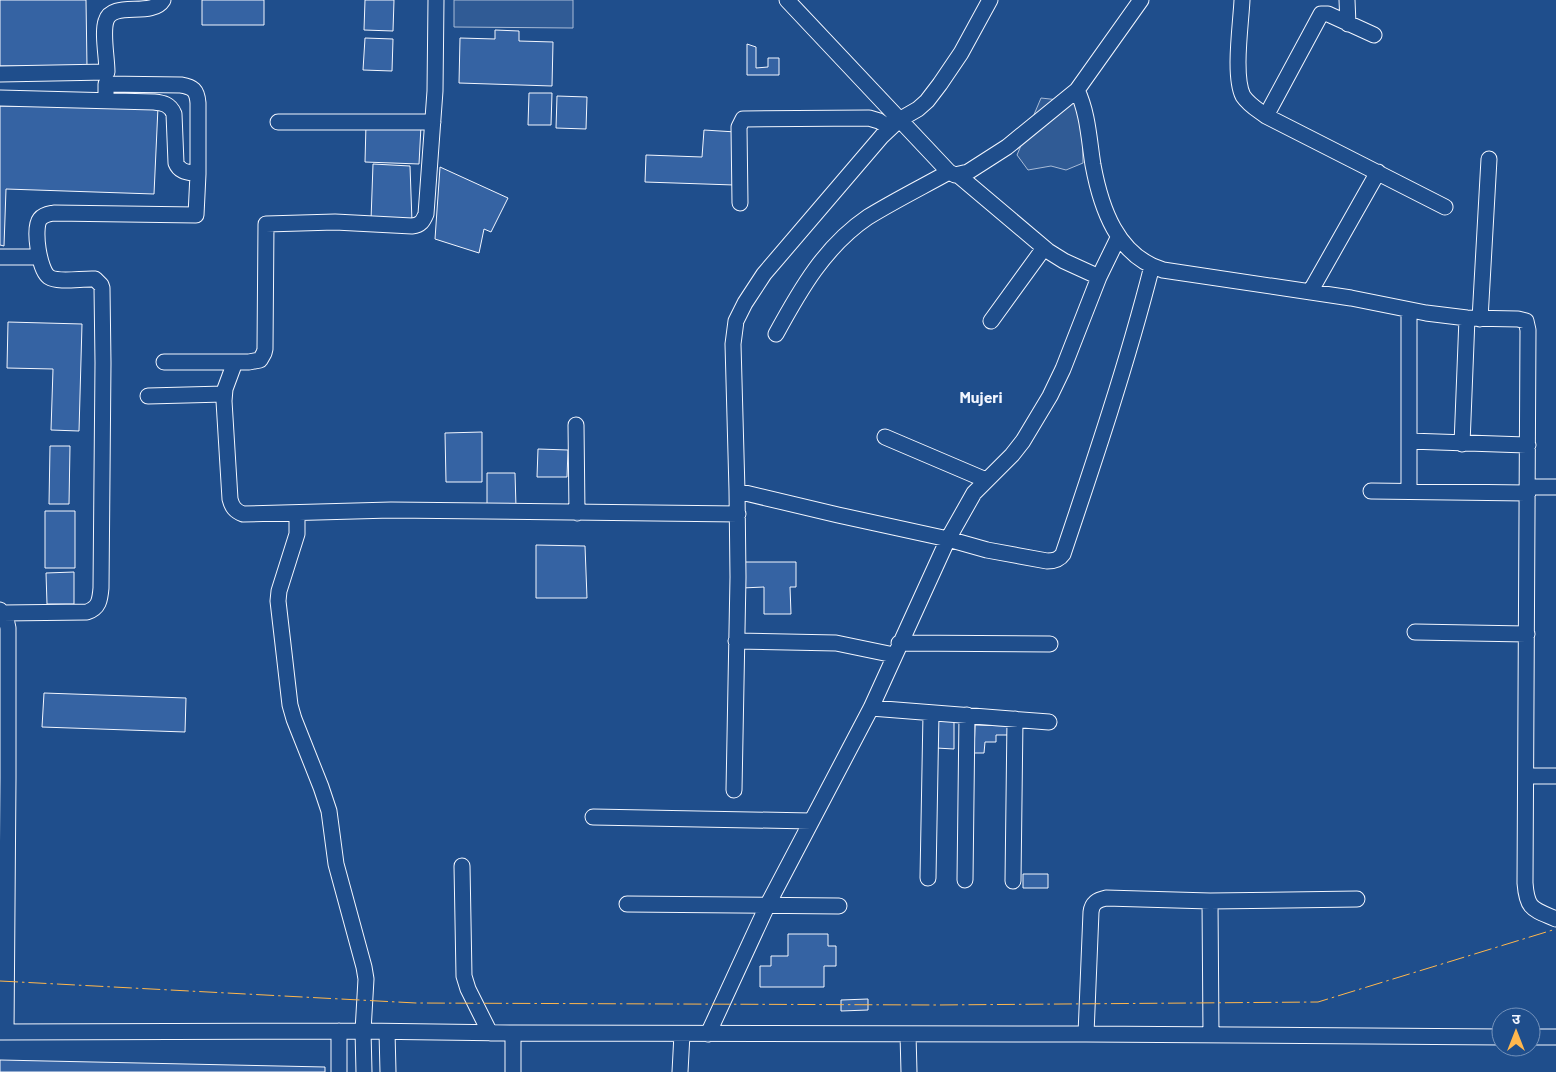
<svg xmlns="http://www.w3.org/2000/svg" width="1556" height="1072" viewBox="0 0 1556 1072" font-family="Barlow,'Noto Sans Devanagari',sans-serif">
<rect width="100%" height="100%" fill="#1f4e8c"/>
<path fill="#305b95" stroke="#a8bbd7" d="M454,0H573V28L454,27Z
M1072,95L1082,122L1083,163L1066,170L1051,166L1028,170L1017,155L1041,98L1059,100Z"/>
<path fill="#3563a3" stroke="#f2f6ff" d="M0,0H86L87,67L0,66Z
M202,0H264V25H202Z
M365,0H394L393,31L364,30Z
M495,30L519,31V41L553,42L552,86L459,83L460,38L495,39Z
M365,38L393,39L392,71L363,70Z
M747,44L756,47V68L768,67V58H779V75H747Z
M529,93H552L551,125H528Z
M557,96L587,97L586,129L556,128Z
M0,106L158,107L154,194L6,189L4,246L0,245Z
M366,124L421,126L419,164L365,162Z
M704,130L736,132L734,185L645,182L646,155L702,157Z
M373,164L410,166L412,222L371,220Z
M440,167L508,198L491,232L484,229L479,253L435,239Z
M8,322L82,324L79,431L51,430L53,369L7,368Z
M482,432V482H446L445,433Z
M50,446H70L69,504H49Z
M538,449L568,450L567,477H537Z
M487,473H515L516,507H487Z
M45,511H75V568H45Z
M536,545L585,546L587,598H536Z
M741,562H796V587H790L791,614H764V587L742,588Z
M74,572V604H47L46,573Z
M44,693L186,698L185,732L42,727Z
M937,721H954V749L936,748Z
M975,725L1009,726L1008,735H996V742H985L984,753H974Z
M1023,874H1048V888H1023Z
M788,934H828V946H836V966H824V987H760V966H771V956H788Z
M868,999V1010L841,1011V1000Z
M0,1060L325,1067V1072H0Z"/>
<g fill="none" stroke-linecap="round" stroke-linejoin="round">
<defs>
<path id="minor" d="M787,0L949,172L955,175L968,172L1007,147L1077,90L1141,0
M1242,0C1241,23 1233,76 1243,96C1249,105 1258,110 1266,116L1445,207
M1347,0L1348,24
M0,74L107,72C107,58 102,33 106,21C112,0 152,18 163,0
M1077,90C1088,113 1089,140 1093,165C1101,208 1117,256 1163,270L1351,298L1426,313L1467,318L1518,319L1526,321L1528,330L1525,883C1527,910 1533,909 1556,919
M0,98L154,102C163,103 170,104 174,114L176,163C180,173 189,172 198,174
M1266,116L1321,14H1328L1374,35
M278,122H433
M958,175L1048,251L1064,261L1099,277
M740,203L739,127L743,119L869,118L879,121L890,128
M0,257H39
M1310,292L1378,172
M1409,310V491
M1480,319L1489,159
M991,321L1044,248
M776,334C800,290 825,246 868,217C894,201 922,187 949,172
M164,362H249L260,360L264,353L265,349L266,224L335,222L412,226C421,225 423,221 426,214L435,91L436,0
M235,362L225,389L224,401L230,499C232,507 235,511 243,514L391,510L738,514
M148,396L224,394
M576,425L577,513
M885,437L986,480
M1409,441L1528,445
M1462,444L1467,318
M1528,487H1556
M737,491L838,515L948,539L987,550L1047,561C1054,561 1059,560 1063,554C1095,459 1127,364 1152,266
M1371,491L1528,493
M297,513V534L279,591L278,601L290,705L294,719L321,787L329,811L336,864L364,967L366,979L363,1031L364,1072
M0,610L6,619L8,628V778L6,1032
M3,613L87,612C99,608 100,600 101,588L103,363L102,288L101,285L95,279C83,278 58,283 49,277C39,270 33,228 40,219C44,214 49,214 54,213L196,215L198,174V103C197,90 193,87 181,85L106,84V101
M1415,632L1527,634
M736,641L836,643L894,655
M899,643L1050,644
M871,708L1049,722
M1526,776H1556
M734,790L738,577L737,491L733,344L736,321L745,303L764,274L882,136L899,120L918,109L927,101L940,84L961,53L990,0
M593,817L811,821
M462,866L464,976L468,989L490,1033
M928,878L931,713
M965,880L967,715
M1013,881L1015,719
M1210,901L1211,1035
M627,904L839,906
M339,1031V1072
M0,1032L363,1031L513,1033L1086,1034L1501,1037
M387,1032L388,1072
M513,1033V1072
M708,1034L768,904L871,708L948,539L974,493L1012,455L1023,441L1050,396L1063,369L1099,277L1118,238
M908,1034L909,1072
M1086,1034L1091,912C1092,903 1097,900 1106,898L1210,901L1357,899
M1531,1037H1556
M680,1072L682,1034"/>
</defs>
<use href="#minor" stroke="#f2f6ff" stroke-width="17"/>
<use href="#minor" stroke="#1f4e8c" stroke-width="15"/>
<path stroke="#ffb74d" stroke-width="1" stroke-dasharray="18 4 2.5 4" stroke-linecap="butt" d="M0,981L416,1003L936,1005L1318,1002L1556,929"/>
</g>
<g text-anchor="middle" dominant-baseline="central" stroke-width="4" stroke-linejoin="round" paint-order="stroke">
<g font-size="16" font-weight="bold" fill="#f2f6ff" stroke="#1f4e8c">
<text x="981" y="396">Mujeri</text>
</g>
</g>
<g transform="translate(1516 1032)"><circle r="24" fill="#1f4e8c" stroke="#7391ba"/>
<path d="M0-4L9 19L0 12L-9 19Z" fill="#ffb74d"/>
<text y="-8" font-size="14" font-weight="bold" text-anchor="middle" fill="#f2f6ff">उ</text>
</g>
</svg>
